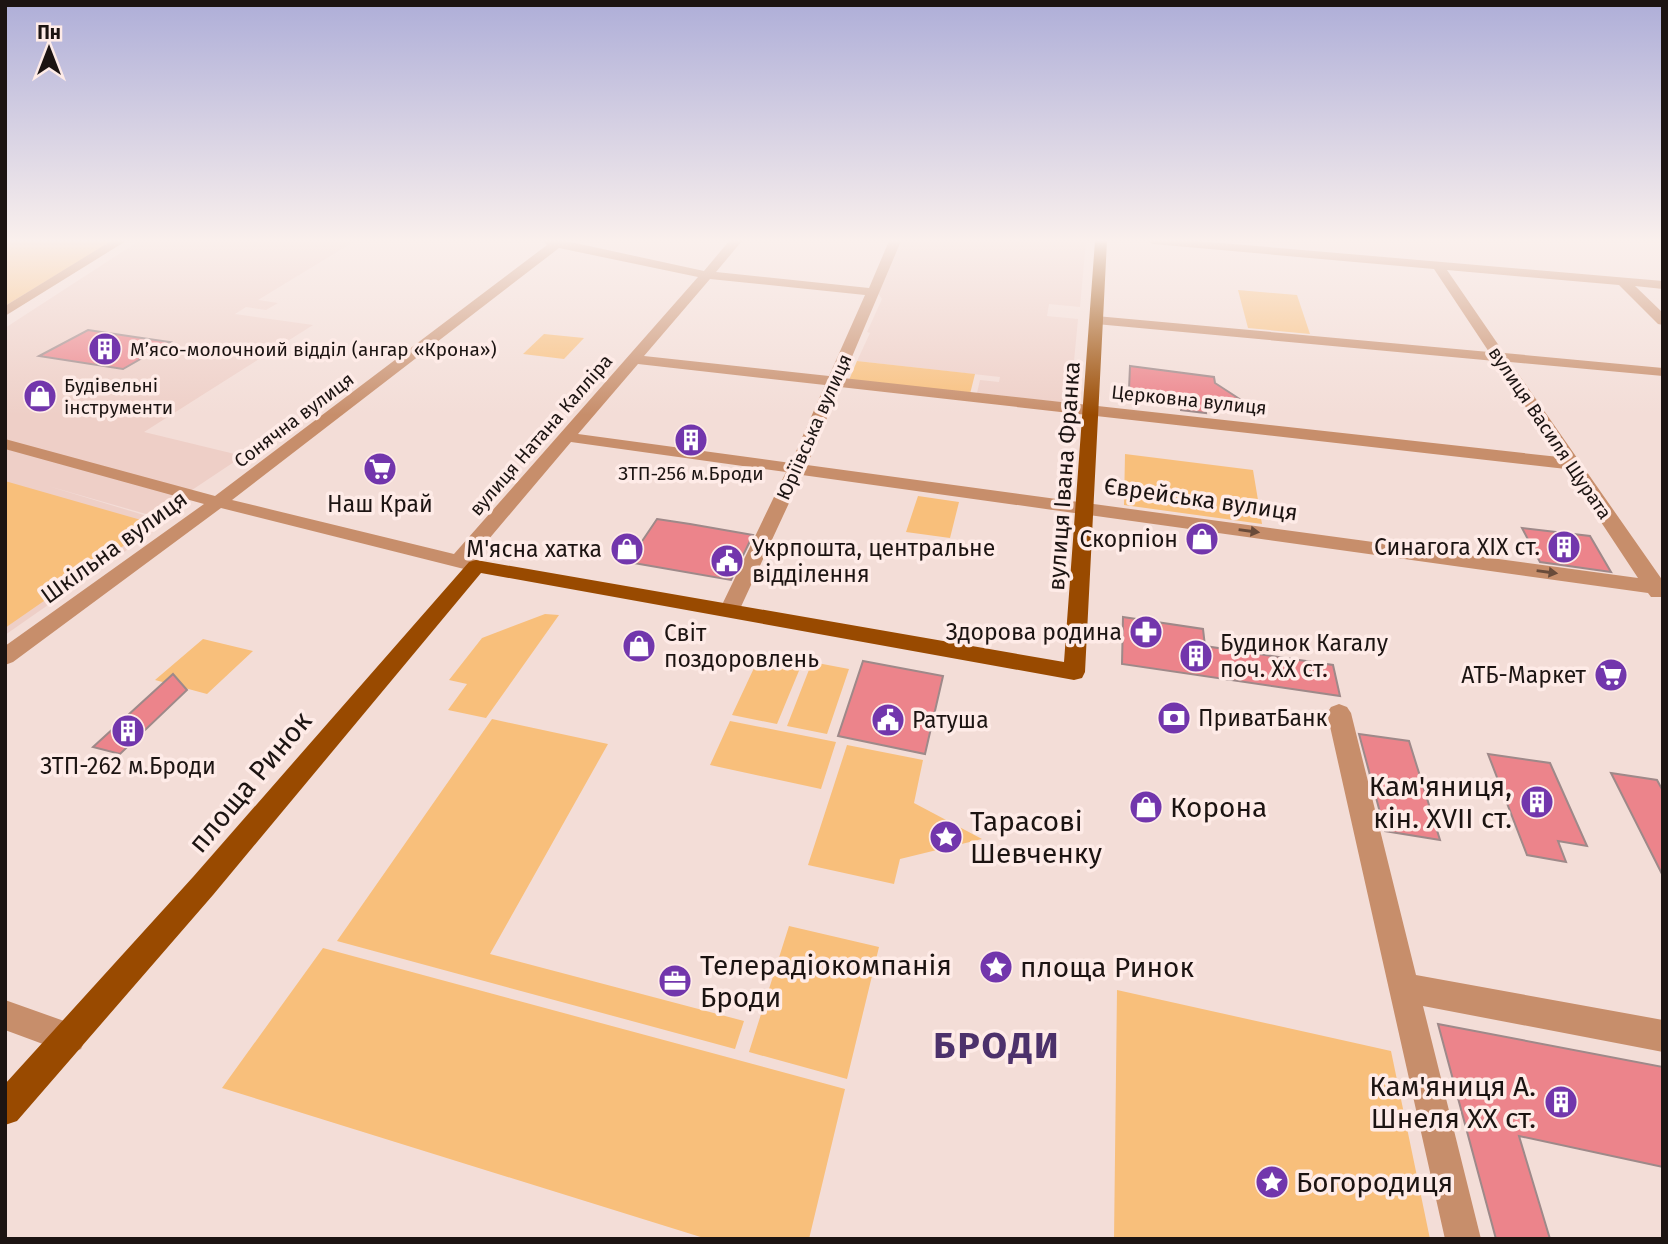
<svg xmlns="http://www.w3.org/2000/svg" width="1668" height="1244" viewBox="0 0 1668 1244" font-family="'Fira Sans',sans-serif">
<rect width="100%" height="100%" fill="#f3ddd7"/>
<path fill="#eecfc7" d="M139,241H355L258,300L278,303L266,310L246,307L235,314L313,325L144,432L243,456L153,516L48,486L167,522L5,635V328Z
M899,241H1086L1080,307L1049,304L1047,316L1078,319L1070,403L977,393L980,380L999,382L1000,377L857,361L870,333L867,332L882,299L878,293Z"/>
<path fill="#f8bf7b" d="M5,241H112L5,306Z
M1238,290L1297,295L1310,334L1248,328Z
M544,334L584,338L564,359L523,354Z
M857,361L975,374L970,394L849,380Z
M1125,454L1253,470L1262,524L1124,505Z
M5,481L155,524L5,628Z
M918,496L959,502L950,538L906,532Z
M545,614L559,615L486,718L448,710L467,684L449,680L482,638Z
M203,639L253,651L207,694L155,680Z
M761,653L803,661L777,724L732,715Z
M812,662L849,669L827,734L787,726Z
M492,719L608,744L490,954L744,1021L735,1049L337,941Z
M730,721L836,742L821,789L710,765Z
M847,745L923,760L914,803L982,839L900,859L894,884L808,865Z
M789,926L879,947L847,1079L749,1052Z
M323,948L845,1089L809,1239H707L222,1088Z
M1117,990L1391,1051L1430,1239H1114Z"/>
<path fill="#ec848b" stroke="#9e8989" stroke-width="2" d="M88,330L135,337L170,342L123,369L39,356Z
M1130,366L1214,377L1215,383L1255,409L1204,403L1206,413L1181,410L1180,400H1174V397L1129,390Z
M657,519L690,524L753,535L731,580L628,562Z
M1522,528L1590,536L1611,572L1540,562Z
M1123,617L1203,629L1205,646L1333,665L1340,696L1122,664Z
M863,661L943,676L925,754L838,736Z
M173,674L187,690L120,754L93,747Z
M1359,734L1409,741L1440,840L1385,831Z
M1488,754L1550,763L1587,846L1558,841L1566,862L1527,855Z
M1611,773L1657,780L1663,791V876Z
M1438,1024L1663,1067V1167L1519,1136L1550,1239H1496Z"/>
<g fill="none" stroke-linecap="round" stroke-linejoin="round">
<path fill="#c78e6b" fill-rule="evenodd" d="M111,241H126L5,316V306Z
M543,241H566L704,271L729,241H742L716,272L869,288L889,241H901L843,378L1559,457L1495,361L1096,324L1089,320L1096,316L1489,352L1434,269L1153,244L1147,241H1198L1663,281V289L1635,286L1663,313V325L1658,324L1619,285L1447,270L1504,353L1663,368V376L1510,362L1663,581V597H1651L1648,593L802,475L739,611L736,616H722L719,611L786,472L571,442L472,559L483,562L486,566L483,570L476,572L221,508L13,662L5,665V646L204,504L5,449V439L215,496L547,245ZM559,248L698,277L454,554L232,500ZM710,279L865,295L829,376L644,356ZM638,364L825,385L791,463L578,434ZM840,387L1566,469L1638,578L807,465Z
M1339,704L1347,707L1351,713L1416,975L1663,1020V1052L1423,1006L1481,1239H1445L1327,713L1331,707Z
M5,1000L81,1027L86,1038L81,1049L70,1054L5,1030Z"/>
<path fill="#994a00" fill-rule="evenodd" d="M1095,241H1107L1085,672L1082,678L1074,680L481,573L213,895L17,1121L5,1125V1084L193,877L469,562L476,560L1064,662Z"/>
</g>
<defs><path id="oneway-solid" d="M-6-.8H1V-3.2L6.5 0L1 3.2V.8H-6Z" transform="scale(1.75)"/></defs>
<g fill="#694b3a">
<use href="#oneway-solid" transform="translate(1249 531) rotate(8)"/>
<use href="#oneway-solid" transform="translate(1547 572) rotate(8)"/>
</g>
<linearGradient id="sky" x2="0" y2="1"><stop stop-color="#aeaed8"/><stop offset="0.58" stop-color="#faf0ed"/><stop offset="1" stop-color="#faf0ed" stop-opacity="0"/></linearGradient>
<rect width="1668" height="415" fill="url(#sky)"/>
<defs>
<symbol id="building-disc" viewBox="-11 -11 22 22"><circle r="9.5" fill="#7236ac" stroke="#feebe7"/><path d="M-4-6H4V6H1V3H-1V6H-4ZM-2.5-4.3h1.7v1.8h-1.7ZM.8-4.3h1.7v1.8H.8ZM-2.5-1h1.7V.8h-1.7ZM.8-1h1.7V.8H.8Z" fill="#fff"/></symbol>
<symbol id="shop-disc" viewBox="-11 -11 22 22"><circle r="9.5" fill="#7236ac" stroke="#feebe7"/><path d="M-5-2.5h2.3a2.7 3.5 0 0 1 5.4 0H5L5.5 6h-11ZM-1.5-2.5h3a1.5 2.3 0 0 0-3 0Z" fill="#fff"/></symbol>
<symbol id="supermarket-disc" viewBox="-11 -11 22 22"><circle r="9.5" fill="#7236ac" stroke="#feebe7"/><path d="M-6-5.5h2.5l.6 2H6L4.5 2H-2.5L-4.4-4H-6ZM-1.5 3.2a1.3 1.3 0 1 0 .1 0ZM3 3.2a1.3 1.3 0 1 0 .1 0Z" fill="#fff"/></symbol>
<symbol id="civic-disc" viewBox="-11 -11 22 22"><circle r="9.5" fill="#7236ac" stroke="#feebe7"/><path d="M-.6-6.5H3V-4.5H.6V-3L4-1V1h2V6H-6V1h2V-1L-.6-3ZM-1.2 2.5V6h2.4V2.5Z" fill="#fff"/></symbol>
<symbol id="pharmacy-disc" viewBox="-11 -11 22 22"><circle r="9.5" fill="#7236ac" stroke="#feebe7"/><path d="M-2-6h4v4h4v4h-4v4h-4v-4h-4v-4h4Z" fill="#fff"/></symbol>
<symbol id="bank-disc" viewBox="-11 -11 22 22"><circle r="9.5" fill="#7236ac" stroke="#feebe7"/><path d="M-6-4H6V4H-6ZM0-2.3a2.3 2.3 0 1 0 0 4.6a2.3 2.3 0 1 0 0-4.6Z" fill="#fff"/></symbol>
<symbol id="sight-disc" viewBox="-11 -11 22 22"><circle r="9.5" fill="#7236ac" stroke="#feebe7"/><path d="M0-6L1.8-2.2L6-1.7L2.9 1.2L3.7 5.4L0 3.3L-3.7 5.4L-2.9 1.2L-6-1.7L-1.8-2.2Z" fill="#fff"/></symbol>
<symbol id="office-disc" viewBox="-11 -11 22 22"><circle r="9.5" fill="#7236ac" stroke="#feebe7"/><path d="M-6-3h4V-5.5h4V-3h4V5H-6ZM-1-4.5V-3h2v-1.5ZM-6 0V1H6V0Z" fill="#fff"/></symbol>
</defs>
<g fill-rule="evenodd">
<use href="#building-disc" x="86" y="330" width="38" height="38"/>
<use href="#shop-disc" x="21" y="377" width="38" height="38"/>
<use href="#building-disc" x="672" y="421" width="38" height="38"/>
<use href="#supermarket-disc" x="361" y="450" width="38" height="38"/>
<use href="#shop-disc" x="1183" y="520" width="38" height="38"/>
<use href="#building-disc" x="1545" y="528" width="38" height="38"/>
<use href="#shop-disc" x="608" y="530" width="38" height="38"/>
<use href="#civic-disc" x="708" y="542" width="38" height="38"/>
<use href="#pharmacy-disc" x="1127" y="613" width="38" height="38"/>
<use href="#shop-disc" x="620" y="627" width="38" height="38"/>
<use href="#building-disc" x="1177" y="637" width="38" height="38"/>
<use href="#supermarket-disc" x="1592" y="656" width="38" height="38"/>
<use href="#bank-disc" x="1155" y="699" width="38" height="38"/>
<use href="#civic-disc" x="869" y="701" width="38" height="38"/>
<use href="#building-disc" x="109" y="712" width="38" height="38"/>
<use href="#building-disc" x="1518" y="783" width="38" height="38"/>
<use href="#shop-disc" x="1127" y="788" width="38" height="38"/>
<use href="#sight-disc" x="927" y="818" width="38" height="38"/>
<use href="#sight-disc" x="977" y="948" width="38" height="38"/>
<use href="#office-disc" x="656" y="962" width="38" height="38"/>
<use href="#building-disc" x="1542" y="1083" width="38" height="38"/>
<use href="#sight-disc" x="1253" y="1163" width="38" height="38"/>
</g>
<g text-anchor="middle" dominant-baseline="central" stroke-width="7" stroke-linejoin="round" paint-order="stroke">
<g font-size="19" fill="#1c1412" stroke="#feebe7" text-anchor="start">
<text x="130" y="349">М’ясо-молочноий відділ (ангар «Крона»)</text>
<text x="64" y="385">Будівельні<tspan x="64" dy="22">інструменти</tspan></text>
<text x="691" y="473" text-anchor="middle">ЗТП-256 м.Броди</text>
</g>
<g font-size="19" fill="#1c1412" stroke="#feebe7">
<text transform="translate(1189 400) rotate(6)">Церковна вулиця</text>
<text transform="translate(294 420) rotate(-37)">Сонячна вулиця</text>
<text transform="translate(814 427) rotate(-66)">Юріївська вулиця</text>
<text transform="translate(1550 433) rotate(56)">вулиця Василя Щурата</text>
<text transform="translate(541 435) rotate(-49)">вулиця Натана Калліра</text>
</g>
<g font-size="23" fill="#1c1412" stroke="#feebe7">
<text transform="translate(1064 476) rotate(-86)">вулиця Івана Франка</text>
<text transform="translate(1201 499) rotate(8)">Єврейська вулиця</text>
<text transform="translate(114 547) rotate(-36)">Шкільна вулиця</text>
</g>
<g font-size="23" fill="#1c1412" stroke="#feebe7" text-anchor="end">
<text x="380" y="504" text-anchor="middle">Наш Край</text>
<text x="1178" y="539">Скорпіон</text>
<text x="1540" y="547">Синагога XIX ст.</text>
<text x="752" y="548" text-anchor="start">Укрпошта, центральне<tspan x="752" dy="26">відділення</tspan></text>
<text x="602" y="549">М'ясна хатка</text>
<text x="1122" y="632">Здорова родина</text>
<text x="664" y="633" text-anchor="start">Світ<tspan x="664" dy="26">поздоровлень</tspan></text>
<text x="1220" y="643" text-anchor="start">Будинок Кагалу<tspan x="1220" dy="26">поч. XX ст.</tspan></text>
<text x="1586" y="675">АТБ-Маркет</text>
<text x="1198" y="718" text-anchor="start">ПриватБанк</text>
<text x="912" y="720" text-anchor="start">Ратуша</text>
<text x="128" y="766" text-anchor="middle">ЗТП-262 м.Броди</text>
</g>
<g font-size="28" fill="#1c1412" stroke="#feebe7">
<text transform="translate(250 782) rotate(-50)">площа Ринок</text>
</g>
<g font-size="28" fill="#1c1412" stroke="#feebe7" text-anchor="start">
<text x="1512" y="786" text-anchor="end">Кам'яниця,<tspan x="1512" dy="32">кін. XVII ст.</tspan></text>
<text x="1170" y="807">Корона</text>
<text x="970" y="821">Тарасові<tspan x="970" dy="32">Шевченку</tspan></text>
<text x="700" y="965">Телерадіокомпанія<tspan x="700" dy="32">Броди</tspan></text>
<text x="1020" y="967">площа Ринок</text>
<text x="1536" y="1086" text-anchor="end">Кам'яниця А.<tspan x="1536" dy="32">Шнеля XX cт.</tspan></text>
<text x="1296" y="1182">Богородиця</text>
</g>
<g font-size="37" font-weight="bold" letter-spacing="2" fill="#4c316b" stroke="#feebe7">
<text x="997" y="1045">БРОДИ</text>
</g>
</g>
<rect width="1668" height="1244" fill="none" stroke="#1c1412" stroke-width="14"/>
<g transform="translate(49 49)" stroke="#feebe7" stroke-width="5" paint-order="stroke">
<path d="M0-5L12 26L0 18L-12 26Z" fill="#1c1412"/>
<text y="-10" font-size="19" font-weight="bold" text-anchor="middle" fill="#1c1412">Пн</text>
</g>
</svg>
